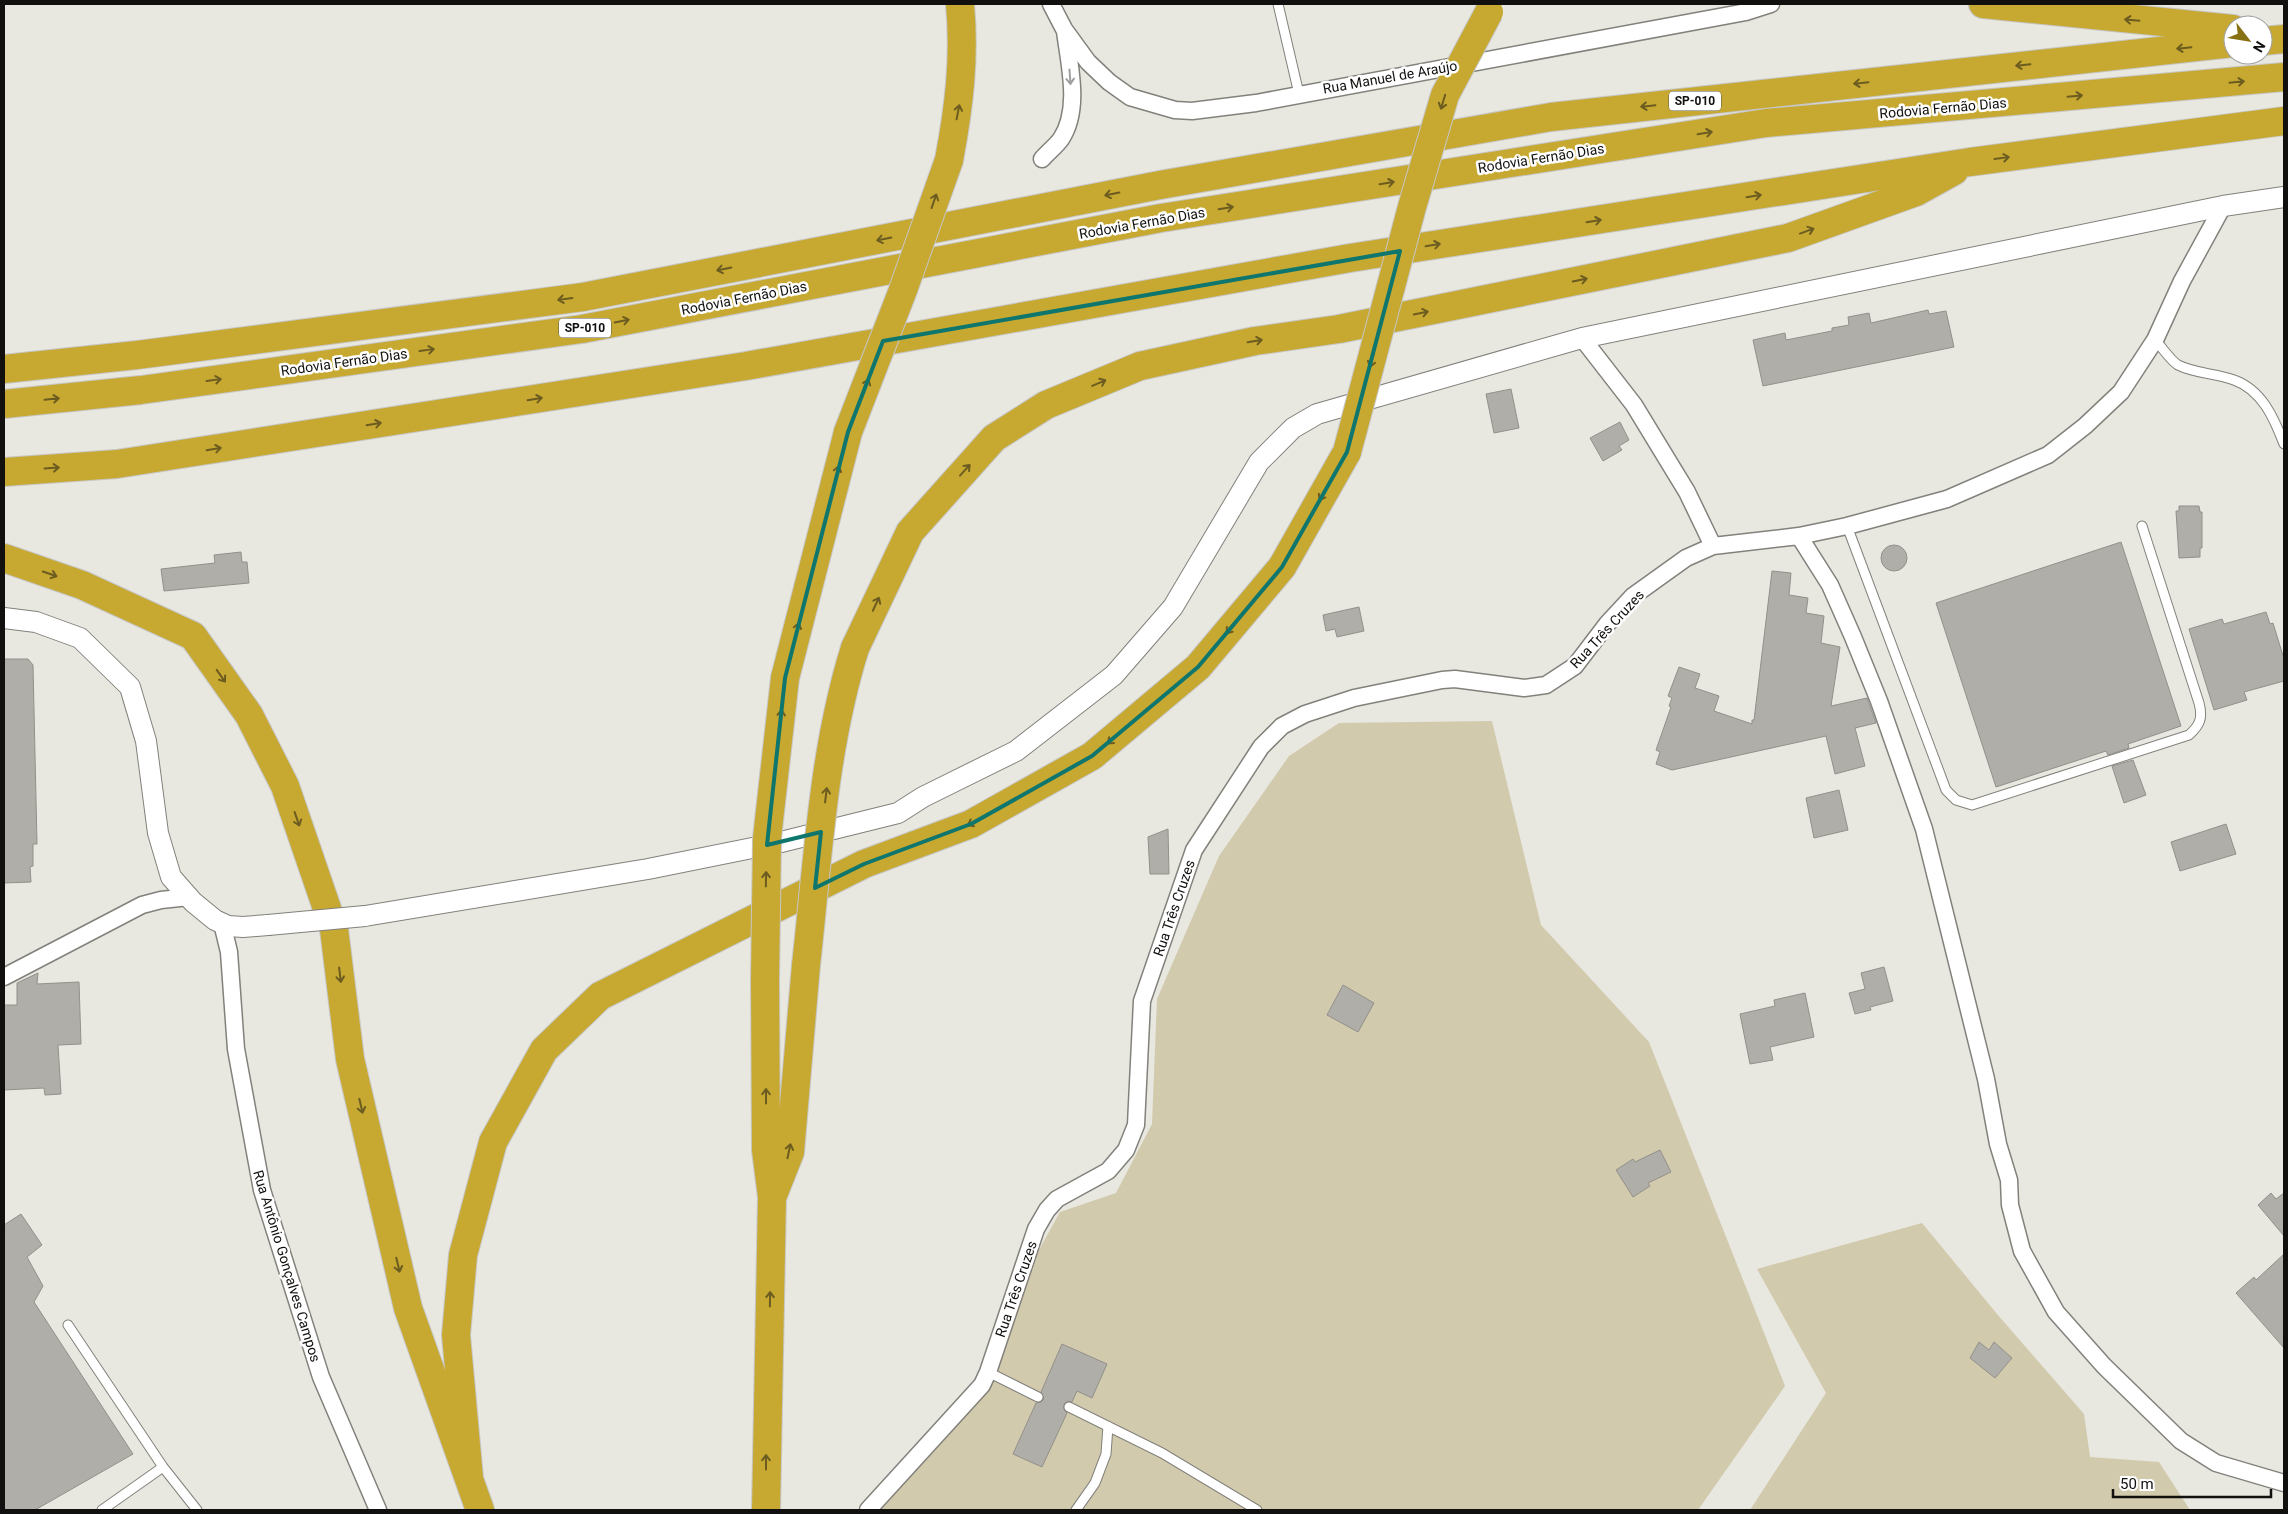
<svg xmlns="http://www.w3.org/2000/svg" width="2288" height="1514" viewBox="0 0 2288 1514" font-family="Roboto,sans-serif">
<rect width="100%" height="100%" fill="#e8e7e0"/>
<path fill="#d2caad" d="M1492,721L1541,925L1649,1042L1785,1386L1698,1510H879L987,1389L1035,1257L1060,1212L1116,1193L1152,1124L1157,999L1219,856L1289,756L1339,723Z
M1922,1223L1997,1314L2084,1414L2090,1457L2159,1462L2190,1510H1750L1826,1393L1757,1269Z"/>
<path fill="#b0aea8" stroke="#92908a" d="M1928,310L1929,314L1946,311L1954,347L1763,386L1753,340L1785,333L1786,340L1832,331V328L1849,325L1848,317L1869,313L1871,323Z
M1511,389L1519,428L1494,433L1486,394Z
M1620,422L1629,440L1619,446L1622,450L1603,461L1590,438Z
M2179,506H2199L2200,512H2202V548H2200V557L2179,558L2176,511H2179Z
M2121,542L2181,726L2128,744L2129,748L2108,755L2106,751L1996,787L1936,603Z
M1881 558a13 13 0 1 1 26 0a13 13 0 1 1-26 0Z
M241,552L242,562H247L249,583L164,591L161,569L215,563L214,555Z
M1772,571L1791,573L1789,595L1808,598L1806,613L1824,616L1821,643L1840,647L1831,706L1867,698L1876,723L1855,728L1865,766L1835,774L1826,736L1672,770L1656,764L1660,752L1656,750L1671,707L1669,706L1672,698L1668,696L1679,667L1700,674L1695,688L1719,696L1714,711L1752,724V720H1754Z
M1359,607L1364,631L1337,637L1335,629L1326,631L1323,615Z
M2266,612L2270,624L2273,623L2284,659V681L2244,692L2247,700L2214,710L2189,629L2222,619L2224,624Z
M4,659H28L33,665L37,844H33V866L30,867L31,882L4,883Z
M2133,760L2146,795L2124,803L2112,766Z
M1839,790L1848,830L1814,838L1806,798Z
M2226,824L2236,854L2180,871L2171,842Z
M1168,829L1169,874H1150L1148,837Z
M1884,967L1893,1001L1870,1007L1871,1010L1855,1014L1849,993L1865,989L1861,973Z
M38,973L37,984L79,982L81,1044L58,1045L61,1094L45,1095L44,1088L4,1090V1005H17V983Z
M1343,985L1374,1003L1358,1032L1327,1015Z
M1805,993L1814,1037L1770,1047L1773,1060L1750,1064L1740,1014L1775,1006L1774,1000Z
M1660,1150L1671,1172L1648,1183L1650,1186L1633,1197L1616,1170L1633,1159L1635,1162Z
M2271,1193L2276,1199L2284,1193V1236L2258,1205Z
M21,1214L42,1245L27,1257L43,1286L34,1302L133,1454L35,1510H4V1225Z
M2284,1254V1348L2236,1293L2254,1277L2256,1280Z
M1979,1342L1989,1350L1994,1342L2012,1358L1995,1378L1970,1358Z
M1062,1344L1107,1364L1092,1398L1077,1391L1072,1402L1068,1401L1064,1404V1410L1067,1413L1042,1467L1013,1454L1036,1403L1041,1402L1044,1399L1041,1392Z"/>
<g fill="none" stroke-linecap="round" stroke-linejoin="round">
<defs>
<path id="service" d="M1278,4L1299,94
M2155,340C2162,347 2170,360 2178,365C2196,374 2216,373 2234,380C2262,390 2274,418 2284,444
M1847,526L1946,790L1956,800L1972,805L2189,735C2200,725 2203,718 2199,703L2142,526
M68,1325L163,1467L197,1510
M988,1372L1038,1397
M1069,1407L1162,1453L1257,1510
M102,1510L163,1467
M1076,1510L1095,1483L1106,1454L1108,1426"/>
<path id="minor" d="M1051,4L1064,29L1088,62L1109,82L1130,97L1175,110L1192,111L1256,103L1746,12L1771,4
M1042,159C1048,152 1056,146 1061,139C1081,109 1069,64 1065,31
M1582,338L1634,405L1687,492L1713,546
M1799,536L1830,585L1853,637L1879,701L1924,829L1986,1079L1998,1144L2009,1180L2010,1205L2022,1251L2056,1312L2104,1366L2181,1441L2216,1463L2284,1483
M222,923L229,952L236,1049L262,1190L321,1377L378,1510
M4,977L142,905L161,900L189,897
M868,1510L982,1385L988,1372L1036,1229L1047,1210L1057,1199L1108,1171L1126,1150L1136,1125L1142,1001L1194,850L1261,747L1282,726L1305,714L1354,698L1442,680L1455,679L1524,688L1546,685L1575,666L1607,624L1633,596L1686,558L1713,546L1799,536L1847,526L1947,499L2048,455L2085,426L2121,392L2155,340L2182,281L2223,206"/>
<path id="tertiary" d="M4,618L36,622L80,638L130,687L146,741L158,833L171,877L193,902L215,920L228,926L243,927L268,925
M365,916L648,869L777,843L898,813L923,797L1016,751L1114,675L1173,607L1259,462L1293,428L1317,414L1582,338L2223,206L2284,197"/>
<path id="motorway" d="M1983,4L2233,29
M2263,41L2284,39
M949,160C959,107 965,58 960,4
M4,369L137,355L583,297L1160,185L1551,117L2233,43
M4,404L141,390L582,329L1161,218L1766,123L2284,77
M4,472L117,464L746,366L1350,258L1970,162L2284,121
M4,558L82,585L193,636L249,715L285,786L334,929L350,1059L408,1308L480,1510
M855,648L910,532L994,438L1046,405L1140,366L1255,341L1339,329L1788,238L1916,192L1954,171
M785,678L848,432
M765,980L766,1150L772,1197L766,1510
M773,1195L790,1152L806,965
M469,1478L456,1335L463,1255L493,1142L544,1050L600,996L864,864L971,824L1092,756L1198,667L1282,567L1347,452"/>
</defs>
<use href="#service" stroke="#82817b" stroke-width="11"/>
<use href="#minor" stroke="#82817b" stroke-width="19"/>
<use href="#tertiary" stroke="#82817b" stroke-width="22"/>
<use href="#motorway" stroke="#c6c6c5" stroke-width="30"/>
<use href="#service" stroke="#fff" stroke-width="9"/>
<use href="#minor" stroke="#fff" stroke-width="16"/>
<use href="#tertiary" stroke="#fff" stroke-width="20"/>
<use href="#motorway" stroke="#c7a931" stroke-width="28"/>
<defs>
<path id="tertiary-bridge" d="M268,925L365,916"/>
<path id="motorway-bridge" d="M848,432L903,290L949,160
M1347,452L1412,207L1445,95L1489,12
M806,965C818,859 823,750 855,648
M765,980L767,838L785,678"/>
</defs>
<use href="#tertiary-bridge" stroke="#82817b" stroke-width="22" stroke-linecap="butt"/>
<use href="#motorway-bridge" stroke="#c6c6c5" stroke-width="30" stroke-linecap="butt"/>
<use href="#tertiary-bridge" stroke="#fff" stroke-width="20"/>
<use href="#motorway-bridge" stroke="#c7a931" stroke-width="28"/>
</g>
<defs><path id="oneway-shaft" d="M-6 0H5M1.5-3L5.5 0L1.5 3" fill="none" stroke-width="1.6" stroke-linecap="round" stroke-linejoin="round" transform="scale(1.25)"/></defs>
<g stroke="#6c5c20">
<use href="#oneway-shaft" transform="translate(2132 20) rotate(-175)"/>
<use href="#oneway-shaft" transform="translate(2184 48) rotate(174)"/>
<use href="#oneway-shaft" transform="translate(2023 65) rotate(174)"/>
<use href="#oneway-shaft" transform="translate(2237 82) rotate(-6)"/>
<use href="#oneway-shaft" transform="translate(1861 83) rotate(174)"/>
<use href="#oneway-shaft" transform="translate(2075 96) rotate(-5)"/>
<use href="#oneway-shaft" transform="translate(1443 102) rotate(107)"/>
<use href="#oneway-shaft" transform="translate(1648 106) rotate(174)"/>
<use href="#oneway-shaft" transform="translate(958 112) rotate(-79)"/>
<use href="#oneway-shaft" transform="translate(1705 133) rotate(-9)"/>
<use href="#oneway-shaft" transform="translate(2002 158) rotate(-8)"/>
<use href="#oneway-shaft" transform="translate(1387 183) rotate(-9)"/>
<use href="#oneway-shaft" transform="translate(1112 194) rotate(169)"/>
<use href="#oneway-shaft" transform="translate(1754 196) rotate(-9)"/>
<use href="#oneway-shaft" transform="translate(934 201) rotate(-71)"/>
<use href="#oneway-shaft" transform="translate(1226 208) rotate(-9)"/>
<use href="#oneway-shaft" transform="translate(1594 221) rotate(-9)"/>
<use href="#oneway-shaft" transform="translate(1807 231) rotate(-20)"/>
<use href="#oneway-shaft" transform="translate(884 239) rotate(169)"/>
<use href="#oneway-shaft" transform="translate(1433 245) rotate(-9)"/>
<use href="#oneway-shaft" transform="translate(724 269) rotate(169)"/>
<use href="#oneway-shaft" transform="translate(1580 280) rotate(-11)"/>
<use href="#oneway-shaft" transform="translate(565 299) rotate(172)"/>
<use href="#oneway-shaft" transform="translate(1421 313) rotate(-11)"/>
<use href="#oneway-shaft" transform="translate(622 321) rotate(-11)"/>
<use href="#oneway-shaft" transform="translate(1255 341) rotate(-10)"/>
<use href="#oneway-shaft" transform="translate(427 350) rotate(-8)"/>
<use href="#oneway-shaft" transform="translate(1372 360) rotate(105)"/>
<use href="#oneway-shaft" transform="translate(214 380) rotate(-8)"/>
<use href="#oneway-shaft" transform="translate(1099 383) rotate(-23)"/>
<use href="#oneway-shaft" transform="translate(866 386) rotate(-69)"/>
<use href="#oneway-shaft" transform="translate(52 399) rotate(-6)"/>
<use href="#oneway-shaft" transform="translate(535 399) rotate(-9)"/>
<use href="#oneway-shaft" transform="translate(374 424) rotate(-9)"/>
<use href="#oneway-shaft" transform="translate(214 449) rotate(-9)"/>
<use href="#oneway-shaft" transform="translate(52 468) rotate(-4)"/>
<use href="#oneway-shaft" transform="translate(965 470) rotate(-48)"/>
<use href="#oneway-shaft" transform="translate(837 473) rotate(-76)"/>
<use href="#oneway-shaft" transform="translate(1323 494) rotate(119)"/>
<use href="#oneway-shaft" transform="translate(50 574) rotate(19)"/>
<use href="#oneway-shaft" transform="translate(876 604) rotate(-65)"/>
<use href="#oneway-shaft" transform="translate(1231 628) rotate(130)"/>
<use href="#oneway-shaft" transform="translate(797 630) rotate(-76)"/>
<use href="#oneway-shaft" transform="translate(221 676) rotate(55)"/>
<use href="#oneway-shaft" transform="translate(781 717) rotate(-84)"/>
<use href="#oneway-shaft" transform="translate(1113 739) rotate(140)"/>
<use href="#oneway-shaft" transform="translate(826 795) rotate(-83)"/>
<use href="#oneway-shaft" transform="translate(297 819) rotate(71)"/>
<use href="#oneway-shaft" transform="translate(974 822) rotate(153)"/>
<use href="#oneway-shaft" transform="translate(766 879) rotate(-89)"/>
<use href="#oneway-shaft" transform="translate(340 975) rotate(83)"/>
<use href="#oneway-shaft" transform="translate(766 1096) rotate(-90)"/>
<use href="#oneway-shaft" transform="translate(361 1106) rotate(77)"/>
<use href="#oneway-shaft" transform="translate(789 1151) rotate(-78)"/>
<use href="#oneway-shaft" transform="translate(398 1265) rotate(77)"/>
<use href="#oneway-shaft" transform="translate(770 1299) rotate(-89)"/>
<use href="#oneway-shaft" transform="translate(766 1462) rotate(-90)"/>
</g>
<use stroke="#a09f9f" href="#oneway-shaft" transform="translate(1070 77) rotate(86)"/>
<path fill="none" stroke="#0f766e" stroke-width="4" stroke-linejoin="round" d="M1400,251L1347,452L1282,567L1198,667L1092,756L971,824L864,864L815,888L821,832L767,845L785,678L848,432L883,341Z"/>
<g text-anchor="middle" dominant-baseline="central" stroke-width="5" stroke-linejoin="round" paint-order="stroke">
<g fill="#fff" stroke="#585856" stroke-width="1">
<rect x="1669" y="91.5" width="52" height="19" rx="4"/>
<rect x="559" y="318.5" width="52" height="19" rx="4"/>
</g>
<g font-size="12" font-weight="bold" fill="#11100e">
<text x="1695" y="101">SP-010</text>
<text x="585" y="328">SP-010</text>
</g>
<g font-size="14" fill="#11100e" stroke="#fff">
<text transform="translate(1390 77) rotate(-10)">Rua Manuel de Araújo</text>
<text transform="translate(1943 108) rotate(-5)">Rodovia Fernão Dias</text>
<text transform="translate(1541 158) rotate(-9)">Rodovia Fernão Dias</text>
<text transform="translate(1142 223) rotate(-10)">Rodovia Fernão Dias</text>
<text transform="translate(744 298) rotate(-11)">Rodovia Fernão Dias</text>
<text transform="translate(344 362) rotate(-8)">Rodovia Fernão Dias</text>
<text transform="translate(1607 629) rotate(-47)">Rua Três Cruzes</text>
<text transform="translate(1174 908) rotate(-71)">Rua Três Cruzes</text>
<text transform="translate(287 1266) rotate(73)">Rua Antônio Gonçalves Campos</text>
<text transform="translate(1016 1289) rotate(-71)">Rua Três Cruzes</text>
</g>
</g>
<rect width="2288" height="1514" fill="none" stroke="#11100e" stroke-width="10"/>
<g transform="translate(2248 40) rotate(121)"><circle r="24" fill="#ffffff" stroke="#a09f9f"/>
<path d="M0-4L9 19L0 12L-9 19Z" fill="#877113"/>
<text y="-8" font-size="14" font-weight="bold" text-anchor="middle" fill="#11100e">N</text>
</g>
<path d="M2113 1489v8h158v-8" fill="none" stroke="#11100e" stroke-width="2.5"/>
<text x="2120" y="1489" font-size="15" fill="#11100e" stroke="#ffffff" stroke-width="4" paint-order="stroke">50 m</text>
</svg>
